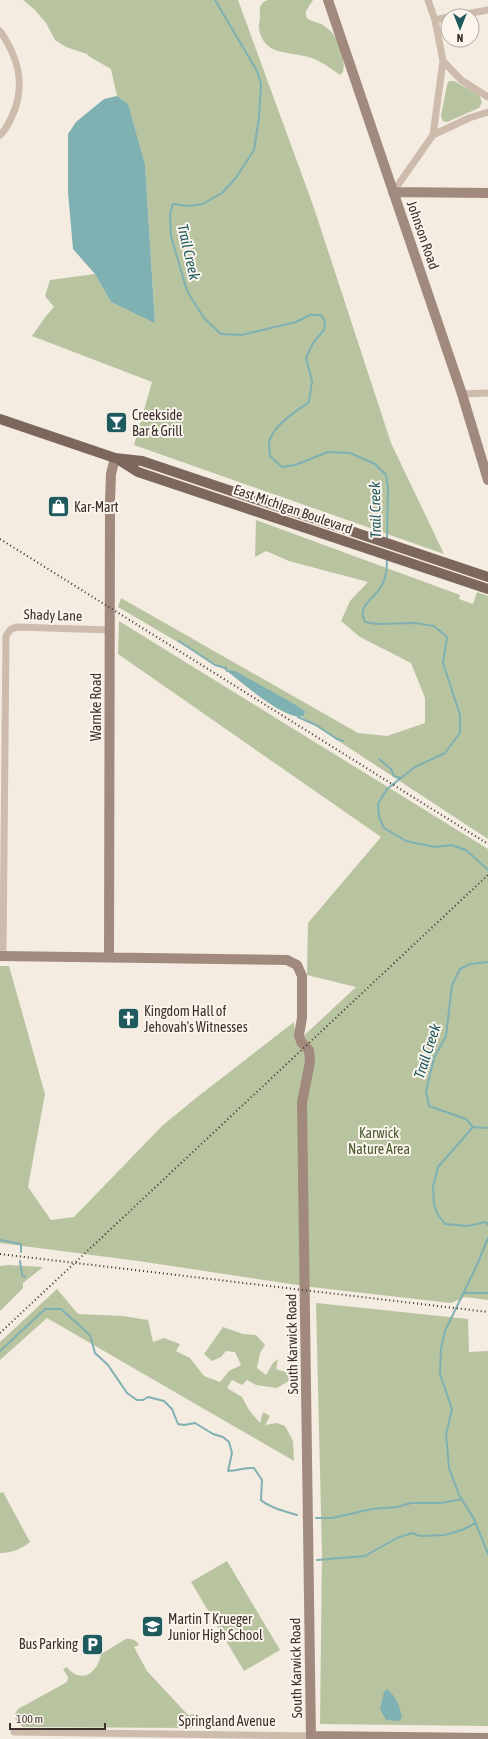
<svg xmlns="http://www.w3.org/2000/svg" width="488" height="1739" viewBox="0 0 488 1739" font-family="'Asap Condensed',sans-serif">
<rect width="100%" height="100%" fill="#f4ebe1"/>
<path fill="#b8c4a0" d="M23,0H238L314,208L391,443L444,554L134,445L152,382L32,336L46,316L54,307L45,296L50,280L95,274L111,302L155,322L145,164L128,105L117,96L111,69L90,57L87,54L66,47L55,40L46,23L34,9Z
M313,0L306,11V17C311,22 318,22 323,25C339,35 346,55 343,72L340,75C330,68 320,60 308,57C288,51 264,56 259,29C258,24 261,19 260,14C259,7 261,2 268,0Z
M449,81H454L479,95L482,102L479,108L447,122L443,121L441,116L447,85Z
M256,520L460,595L459,599L473,604L477,592L488,596V839L302,717L304,716L305,711L298,706L230,670L227,671L118,607L121,598L358,733L387,736L425,723V698L411,663L360,637L341,621L350,601L368,582L289,561L266,551L255,557Z
M119,621L488,849V1300L465,1297L451,1303L311,1287L138,1261L0,1243V966H9L45,1094L28,1187L51,1220L74,1217L162,1126L196,1098L294,1022L296,1043L356,987L307,975L308,923L381,837L118,654Z
M8,1265L43,1267L23,1283V1288L0,1311V1266Z
M57,1289L78,1314L123,1316L148,1320L153,1342L164,1338L180,1344L176,1351L190,1358L204,1376L220,1382L229,1371L241,1365L235,1352L226,1351L221,1357L212,1361L204,1354L223,1327L243,1334L256,1335L265,1345L260,1353L257,1368L266,1375L273,1363L278,1359L276,1369L297,1376L277,1388L256,1385L247,1380L242,1385L232,1380L227,1388L242,1397L249,1410L260,1423L263,1412L270,1416L265,1425L277,1423L285,1426L293,1441L294,1461L47,1318L0,1360V1342Z
M316,1303L468,1319L469,1352L488,1351V1726L320,1724L322,1553Z
M3,1492L30,1542C21,1549 12,1553 0,1553V1493Z
M227,1561L280,1650L244,1671L191,1582Z
M126,1639C132,1638 136,1640 139,1645L134,1647L147,1671L188,1715L197,1714L198,1722L193,1728L23,1727L16,1722L15,1714L18,1709L67,1682L68,1677L63,1669L67,1667C81,1685 98,1673 101,1654Z"/>
<path fill="#7fb0b2" d="M117,96L128,104L145,164L155,323L111,302L95,274L73,249L68,192V134L76,122L104,99Z
M230,670L237,672L298,706L305,711L304,716C287,722 241,682 227,671Z
M387,1689C396,1697 400,1705 402,1718L399,1721L386,1720L380,1709L384,1692Z"/>
<g fill="none" stroke-linecap="round" stroke-linejoin="round">
<path stroke="#7fb0b2" stroke-width="2" d="M215,0L257,71L261,84L259,117L254,150L235,179L222,193L203,204L189,206L173,204L170,214L171,236L187,291L204,318L221,334L241,335L296,322L310,315H321L325,322L324,330L313,343L306,358L312,381L309,402C296,411 271,427 269,443C269,447 270,452 270,456L282,467L295,465L328,452L350,453L375,464L386,475L388,488L387,539
M387,560C387,570 386,579 381,587C374,599 356,606 365,622L377,624L415,623L434,626L447,637L443,663L460,715V733L445,753L415,767L387,789L378,804L379,817L384,828L406,841L435,847L451,845L466,850L488,870
M179,641L215,665L226,668L227,671
M298,717L316,725L337,739L343,741
M379,759L391,769L394,776L401,778
M488,962L470,964L460,969L452,985L446,1036L434,1058L426,1091L429,1106L466,1119L473,1127L438,1167L433,1187L434,1205L438,1215L445,1224L468,1226L486,1222L488,1225
M473,1127L487,1128
M488,1238L477,1265L445,1331L441,1348L440,1374L452,1409L446,1435L449,1468L459,1495L474,1519L488,1554
M0,1240L21,1244V1252
M20,1261L22,1275L25,1277
M464,1293H488
M0,1351L45,1309H61L90,1335L95,1353L108,1365L127,1393L137,1400H143L148,1397L164,1401L172,1409L178,1424L184,1425L195,1423L213,1434L223,1437L229,1442L232,1453L228,1471C238,1471 245,1467 254,1468L262,1480L261,1500C268,1507 286,1512 297,1515
M316,1518H332L372,1509L397,1507L411,1503H441L462,1499
M317,1560L365,1556L397,1538L412,1533L420,1536L445,1535L462,1530L476,1523"/>
<path stroke="#cdbbac" stroke-width="7" d="M455,16L488,10
M435,20L448,17
M0,31C18,57 26,84 13,114C10,121 6,130 0,135
M443,61L461,80L488,97
M433,135L469,118L488,112
M393,192L433,135L443,61L435,20L428,0
M462,394L488,393
M3,956L6,636L10,630L16,627L111,630
M14,1732L311,1736"/>
<path stroke="#a18a7d" stroke-width="10" d="M328,0L462,394L488,480
M393,192L488,193
M0,956L287,960L297,965L302,976V1018L299,1035L301,1042L309,1050L310,1062L302,1103L311,1739
M109,957L110,501L111,474L115,458
M311,1736L488,1738"/>
<path stroke="#7d675c" stroke-width="10" d="M0,419L115,458L142,461L488,577
M119,460L138,472L488,589"/>
<path stroke="#3b302b" stroke-width="2" stroke-dasharray="1 3" stroke-linecap="butt" d="M0,539L488,844
M0,1254L488,1312
M0,1333L488,875"/>
</g>
<defs>
<symbol id="bar-square" viewBox="-11 -11 22 22"><rect x="-9" y="-9" width="18" height="18" rx="4" fill="#1f5a5e" stroke="#fbf5ee"/><path d="M-6-5H6L.8 .8V4.5H3.5V6h-7V4.5H-.8V.8Z" fill="#fff"/></symbol>
<symbol id="shop-square" viewBox="-11 -11 22 22"><rect x="-9" y="-9" width="18" height="18" rx="4" fill="#1f5a5e" stroke="#fbf5ee"/><path d="M-5-2.5h2.3a2.7 3.5 0 0 1 5.4 0H5L5.5 6h-11ZM-1.5-2.5h3a1.5 2.3 0 0 0-3 0Z" fill="#fff"/></symbol>
<symbol id="church-square" viewBox="-11 -11 22 22"><rect x="-9" y="-9" width="18" height="18" rx="4" fill="#1f5a5e" stroke="#fbf5ee"/><path d="M-1.2-6h2.4v3.5h3.3v2.4h-3.3V6h-2.4V-.1h-3.3v-2.4h3.3Z" fill="#fff"/></symbol>
<symbol id="school-square" viewBox="-11 -11 22 22"><rect x="-9" y="-9" width="18" height="18" rx="4" fill="#1f5a5e" stroke="#fbf5ee"/><path d="M0-5L7-2L0 1L-7-2ZM-4 1L0 2.5L4 1V4Q0 6-4 4Z" fill="#fff"/></symbol>
<symbol id="parking-square" viewBox="-11 -11 22 22"><rect x="-9" y="-9" width="18" height="18" rx="4" fill="#1f5a5e" stroke="#fbf5ee"/><path d="M-3.5-5.5H1a3.5 3.5 0 0 1 0 7H-1V5.5H-3.5ZM-1-3.4V-.6H.8a1.4 1.4 0 0 0 0-2.8Z" fill="#fff"/></symbol>
</defs>
<g fill-rule="evenodd">
<use href="#bar-square" x="104" y="410" width="25" height="25"/>
<use href="#shop-square" x="46" y="494" width="25" height="25"/>
<use href="#church-square" x="116" y="1006" width="25" height="25"/>
<use href="#school-square" x="140" y="1614" width="25" height="25"/>
<use href="#parking-square" x="80" y="1632" width="25" height="25"/>
</g>
<g text-anchor="middle" dominant-baseline="central" stroke-width="4" stroke-linejoin="round" paint-order="stroke">
<g font-size="14" fill="#3b302b" stroke="#fbf5ee">
<text transform="translate(423 235) rotate(71)">Johnson Road</text>
<text transform="translate(293 509) rotate(19)">East Michigan Boulevard</text>
<text transform="translate(53 615) rotate(2)">Shady Lane</text>
<text transform="translate(96 707) rotate(-90)">Warnke Road</text>
<text transform="translate(292 1344) rotate(-91)">South Karwick Road</text>
<text transform="translate(296 1668) rotate(-91)">South Karwick Road</text>
<text x="227" y="1721">Springland Avenue</text>
</g>
<g font-size="14" fill="#3b302b" stroke="#fbf5ee" text-anchor="start">
<text x="132" y="415">Creekside<tspan x="132" dy="16">Bar &amp; Grill</tspan></text>
<text x="74" y="507">Kar-Mart</text>
<text x="144" y="1011">Kingdom Hall of<tspan x="144" dy="16">Jehovah's Witnesses</tspan></text>
<text x="168" y="1619">Martin T Krueger<tspan x="168" dy="16">Junior High School</tspan></text>
<text x="78" y="1644" text-anchor="end">Bus Parking</text>
</g>
<g font-size="14" fill="#4a5a2e" stroke="#fbf5ee">
<text x="379" y="1133">Karwick<tspan x="379" dy="16">Nature Area</tspan></text>
</g>
<g font-size="15" font-style="italic" fill="#1f5a5e" stroke="#fbf5ee">
<text transform="translate(189 252) rotate(77)">Trail Creek</text>
<text transform="translate(375 510) rotate(-91)">Trail Creek</text>
<text transform="translate(427 1051) rotate(-72)">Trail Creek</text>
</g>
</g>
<g transform="translate(460 28) rotate(180)"><circle r="19" fill="#fbf5ee" stroke="#aea6a0"/>
<path d="M0-3L7 15L0 10L-7 15Z" fill="#1f5a5e"/>
<text y="-6" font-size="11" font-weight="bold" text-anchor="middle" fill="#3b302b">N</text>
</g>
<path d="M10 1723v6h95v-6" fill="none" stroke="#3b302b" stroke-width="2"/>
<text x="16" y="1723" font-size="12" fill="#3b302b" stroke="#fbf5ee" stroke-width="3" paint-order="stroke">100 m</text>
</svg>
